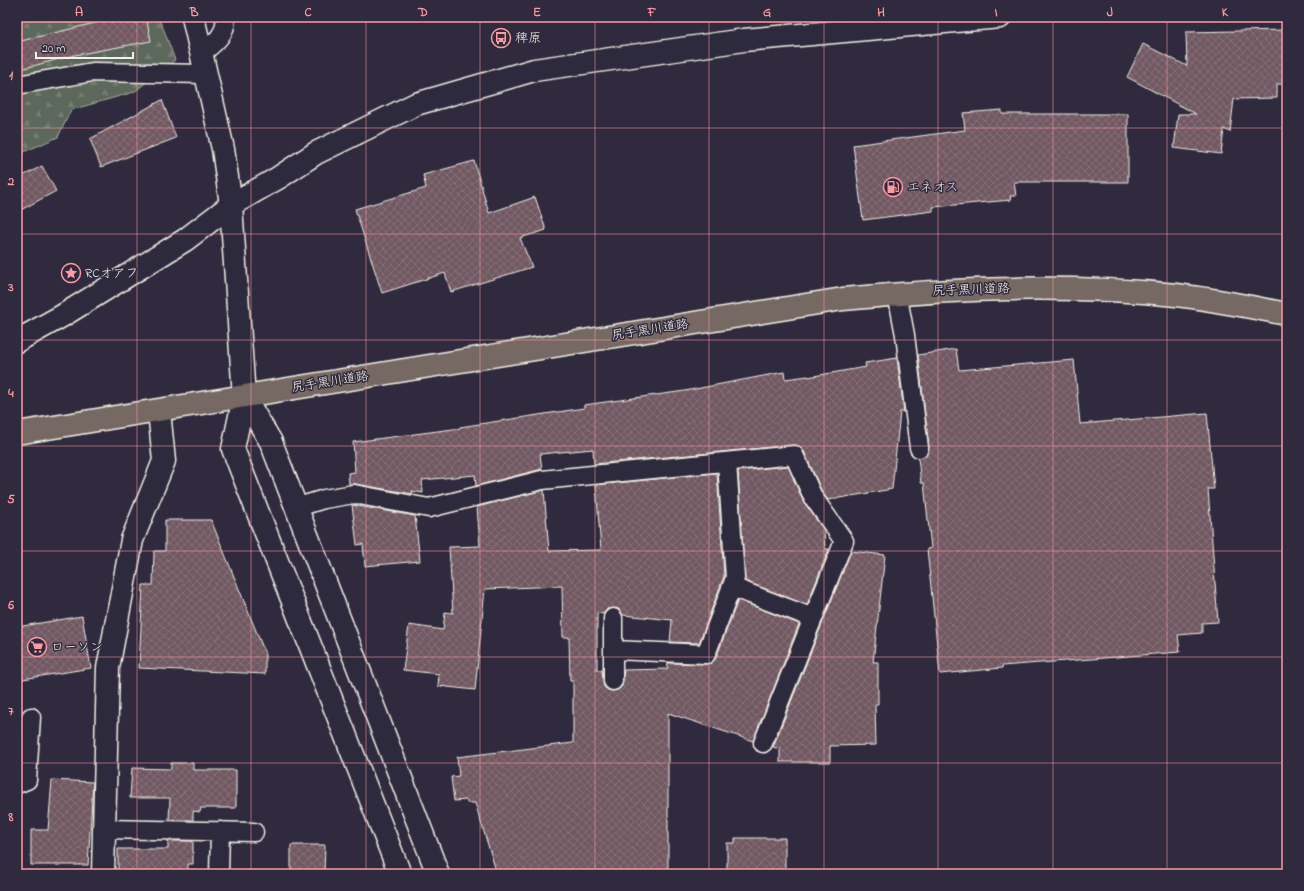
<svg xmlns="http://www.w3.org/2000/svg" width="1304" height="891" viewBox="0 0 1304 891" font-family="'Indie Flower','Klee One',sans-serif">
<defs>
<pattern id="forest-firs" width="22" height="20" patternUnits="userSpaceOnUse"><rect width="22" height="20" fill="#5c675b"/><path d="M5 1l3.5 6h-7zM16 11l3.5 6h-7z" fill="#747d73"/></pattern>
<pattern id="building-cross-hatch" width="8" height="8" patternUnits="userSpaceOnUse"><rect width="8" height="8" fill="#715962"/><path d="M0 0l8 8M0 8l8-8" fill="none" stroke="#867178"/></pattern>
</defs>
<rect width="100%" height="100%" fill="#2f2a3d"/>
<filter id="ink" filterUnits="userSpaceOnUse"><feTurbulence type="fractalNoise" baseFrequency=".025" numOctaves="2"/><feDisplacementMap in="SourceGraphic" scale="8" xChannelSelector="R" yChannelSelector="G"/><feConvolveMatrix kernelMatrix="1 2 1 2 8 2 1 2 1" color-interpolation-filters="sRGB"/></filter>
<g filter="url(#ink)">
<path fill="url(#forest-firs)" stroke="#a8aca2" d="M17,17H157L162,25L175,60L134,92L71,110L58,137L17,155Z"/>
<path fill="url(#building-cross-hatch)" stroke="#f4f1e8" d="M93,17H146L151,41L75,55L17,70V42L95,23Z
M1287,30V84H1277V98L1234,99L1230,132L1224,129L1221,154L1174,148L1178,114H1196L1127,77L1143,44L1187,66L1186,32Z
M162,100L176,138L101,167L90,139Z
M1002,110V114H1128V182H1014L1016,196H1010L1011,200L933,207V211L863,220L853,145L965,130L963,113Z
M474,161L489,213L535,197L546,230L520,238L532,267L451,292L445,273L382,293L355,209L426,188L423,175Z
M42,166L56,191L17,212V179Z
M956,349L959,370L1074,360L1080,424L1207,413L1214,489H1208L1218,622L1202,623V633L1178,635L1180,652L1002,666V668L940,674L927,549L931,548L924,483H921L918,458L926,456L929,447L918,355Z
M897,358L904,412H900L892,489L828,500L822,492L804,451L799,446L793,445L594,464L593,449L540,454L542,469L476,486L475,475L422,480L423,493L412,491L413,494L356,484H349L348,473L355,472L353,442L461,428L460,427L584,408V405L685,391L784,372L785,379L808,376V377L866,367L865,363Z
M788,466L803,501L824,530L825,549H829L807,605L745,581L738,471Z
M717,473L724,576L699,643L670,642L672,620L623,615L619,609L613,608L607,609L604,614L597,613V670H602L604,687L608,690L613,691L622,686L624,670L667,669L668,663L706,664L711,663L716,658L738,600L799,624L753,741L668,713V874H497L475,803H467V800L454,801L451,777L459,776L457,757L573,743V681H570L569,637H563L562,586L485,589L475,690L438,686L439,674L403,670L409,625L443,630L445,612L453,613L449,547L480,546L477,507L544,490L549,551L601,550L596,485Z
M352,505L415,516L420,561L365,566L363,544L357,545Z
M165,520H211L265,653V674L139,668L143,585H153L154,551H165Z
M851,551L885,555L873,662H878V704H875L876,745L830,746V762H780V749L773,747Z
M82,616L91,668L17,680V627Z
M171,763H193V770H236V808H201L200,812L193,811V820H169L170,798H130L132,768L171,769Z
M52,780L93,782L88,865H31V830H48Z
M735,838H785V874H727V843H735Z
M168,841H193V864H188V874H118V849H168Z
M291,845H325L324,874H291Z"/>
<g fill="none" stroke-linecap="round" stroke-linejoin="round">
<defs>
<path id="lane" d="M201,54C213,44 228,34 225,17
M17,85L93,72L205,74
M897,293L905,335L919,448
M295,508L324,499L354,494L429,508L542,480L794,455L813,497L844,541L763,743
M732,587L813,618
M613,618V681
M613,650L706,654L735,578L727,462
M17,784L27,780L31,717
M104,829L254,832
M219,874L220,831"/>
<path id="street" d="M103,874L108,668L132,540L164,461L159,411"/>
<path id="secondary" d="M193,17L223,149L231,205L244,397L233,449L400,874
M17,341L62,316L185,240L231,205L278,178L316,153L416,104L534,70L744,40L1000,17
M244,397L271,442L438,874"/>
<path id="primary" d="M17,433L843,299C953,288 1066,284 1176,295C1213,299 1250,307 1287,314"/>
</defs>
<use href="#lane" stroke="#f4f1e8" stroke-width="21"/>
<use href="#street" stroke="#f4f1e8" stroke-width="25"/>
<use href="#secondary" stroke="#f4f1e8" stroke-width="25"/>
<use href="#primary" stroke="#f4f1e8" stroke-width="25"/>
<use href="#lane" stroke="#2f2a3d" stroke-width="18"/>
<use href="#street" stroke="#2f2a3d" stroke-width="22"/>
<use href="#secondary" stroke="#2f2a3d" stroke-width="22"/>
<use href="#primary" stroke="#766964" stroke-width="22"/>
</g>
</g>
<path fill="none" stroke="#ff9aa2" stroke-width="1" stroke-opacity="0.55" d="M137,17V874M251,17V874M366,17V874M480,17V874M595,17V874M709,17V874M824,17V874M938,17V874M1053,17V874M1167,17V874M17,128H1287M17,234H1287M17,340H1287M17,446H1287M17,551H1287M17,657H1287M17,763H1287"/>
<defs>
<symbol id="bus-ring" viewBox="-11 -11 22 22"><circle r="9.5" fill="#2f2a3d" stroke="#ff9aa2" stroke-width="1.5"/><path d="M-5-6H5V4H4V6H2V4H-2V6H-4V4H-5ZM-3.5-4V0h7V-4ZM-3.5 1.2v1.5H-2V1.2ZM2 1.2v1.5H3.5V1.2Z" fill="#ff9aa2"/></symbol>
<symbol id="fuel-ring" viewBox="-11 -11 22 22"><circle r="9.5" fill="#2f2a3d" stroke="#ff9aa2" stroke-width="1.5"/><path d="M-5.5-6h7V0h2V4h1.3V-2.5L3-4.5l.8-.8L6-3V5H2.5V1h-1V6h-7ZM-4.2-4.7v3.2H.2V-4.7Z" fill="#ff9aa2"/></symbol>
<symbol id="sight-ring" viewBox="-11 -11 22 22"><circle r="9.5" fill="#2f2a3d" stroke="#ff9aa2" stroke-width="1.5"/><path d="M0-6L1.8-2.2L6-1.7L2.9 1.2L3.7 5.4L0 3.3L-3.7 5.4L-2.9 1.2L-6-1.7L-1.8-2.2Z" fill="#ff9aa2"/></symbol>
<symbol id="supermarket-ring" viewBox="-11 -11 22 22"><circle r="9.5" fill="#2f2a3d" stroke="#ff9aa2" stroke-width="1.5"/><path d="M-6-5.5h2.5l.6 2H6L4.5 2H-2.5L-4.4-4H-6ZM-1.5 3.2a1.3 1.3 0 1 0 .1 0ZM3 3.2a1.3 1.3 0 1 0 .1 0Z" fill="#ff9aa2"/></symbol>
</defs>
<g fill-rule="evenodd">
<use href="#bus-ring" x="490" y="27" width="22" height="22"/>
<use href="#fuel-ring" x="882" y="176" width="22" height="22"/>
<use href="#sight-ring" x="60" y="262" width="22" height="22"/>
<use href="#supermarket-ring" x="26" y="636" width="22" height="22"/>
</g>
<g text-anchor="middle" dominant-baseline="central" stroke-width="3" stroke-linejoin="round" paint-order="stroke">
<g font-size="13" fill="#f4f1e8" stroke="#2f2a3d" text-anchor="start">
<text x="515" y="38">稗原</text>
<text x="907" y="187">エネオス</text>
<text x="85" y="273">RCオアフ</text>
<text x="51" y="647">ローソン</text>
</g>
<g font-size="13" fill="#f4f1e8" stroke="#2f2a3d">
<text transform="translate(971 290) rotate(-2)">尻手黒川道路</text>
<text transform="translate(650 330) rotate(-9)">尻手黒川道路</text>
<text transform="translate(330 382) rotate(-9)">尻手黒川道路</text>
</g>
</g>
<rect width="1304" height="891" fill="none" stroke="#2f2a3d" stroke-width="44"/>
<path d="M36 52v6h97v-6" fill="none" stroke="#f4f1e8" stroke-width="2"/>
<text x="42" y="52" font-size="12" fill="#f4f1e8" stroke="#2f2a3d" stroke-width="3" paint-order="stroke">20 m</text>
<rect x="22" y="22" width="1260" height="847" fill="none" stroke="#ff9aa2" stroke-width="1.5"/>
<g font-size="13" text-anchor="middle" font-weight="bold" fill="#ff9aa2">
<text x="79" y="16">A</text>
<text x="194" y="16">B</text>
<text x="308" y="16">C</text>
<text x="423" y="16">D</text>
<text x="537" y="16">E</text>
<text x="652" y="16">F</text>
<text x="767" y="16">G</text>
<text x="881" y="16">H</text>
<text x="996" y="16">I</text>
<text x="1110" y="16">J</text>
<text x="1225" y="16">K</text>
<text x="11" y="79">1</text>
<text x="11" y="185">2</text>
<text x="11" y="291">3</text>
<text x="11" y="397">4</text>
<text x="11" y="503">5</text>
<text x="11" y="609">6</text>
<text x="11" y="715">7</text>
<text x="11" y="821">8</text>
</g>
</svg>
